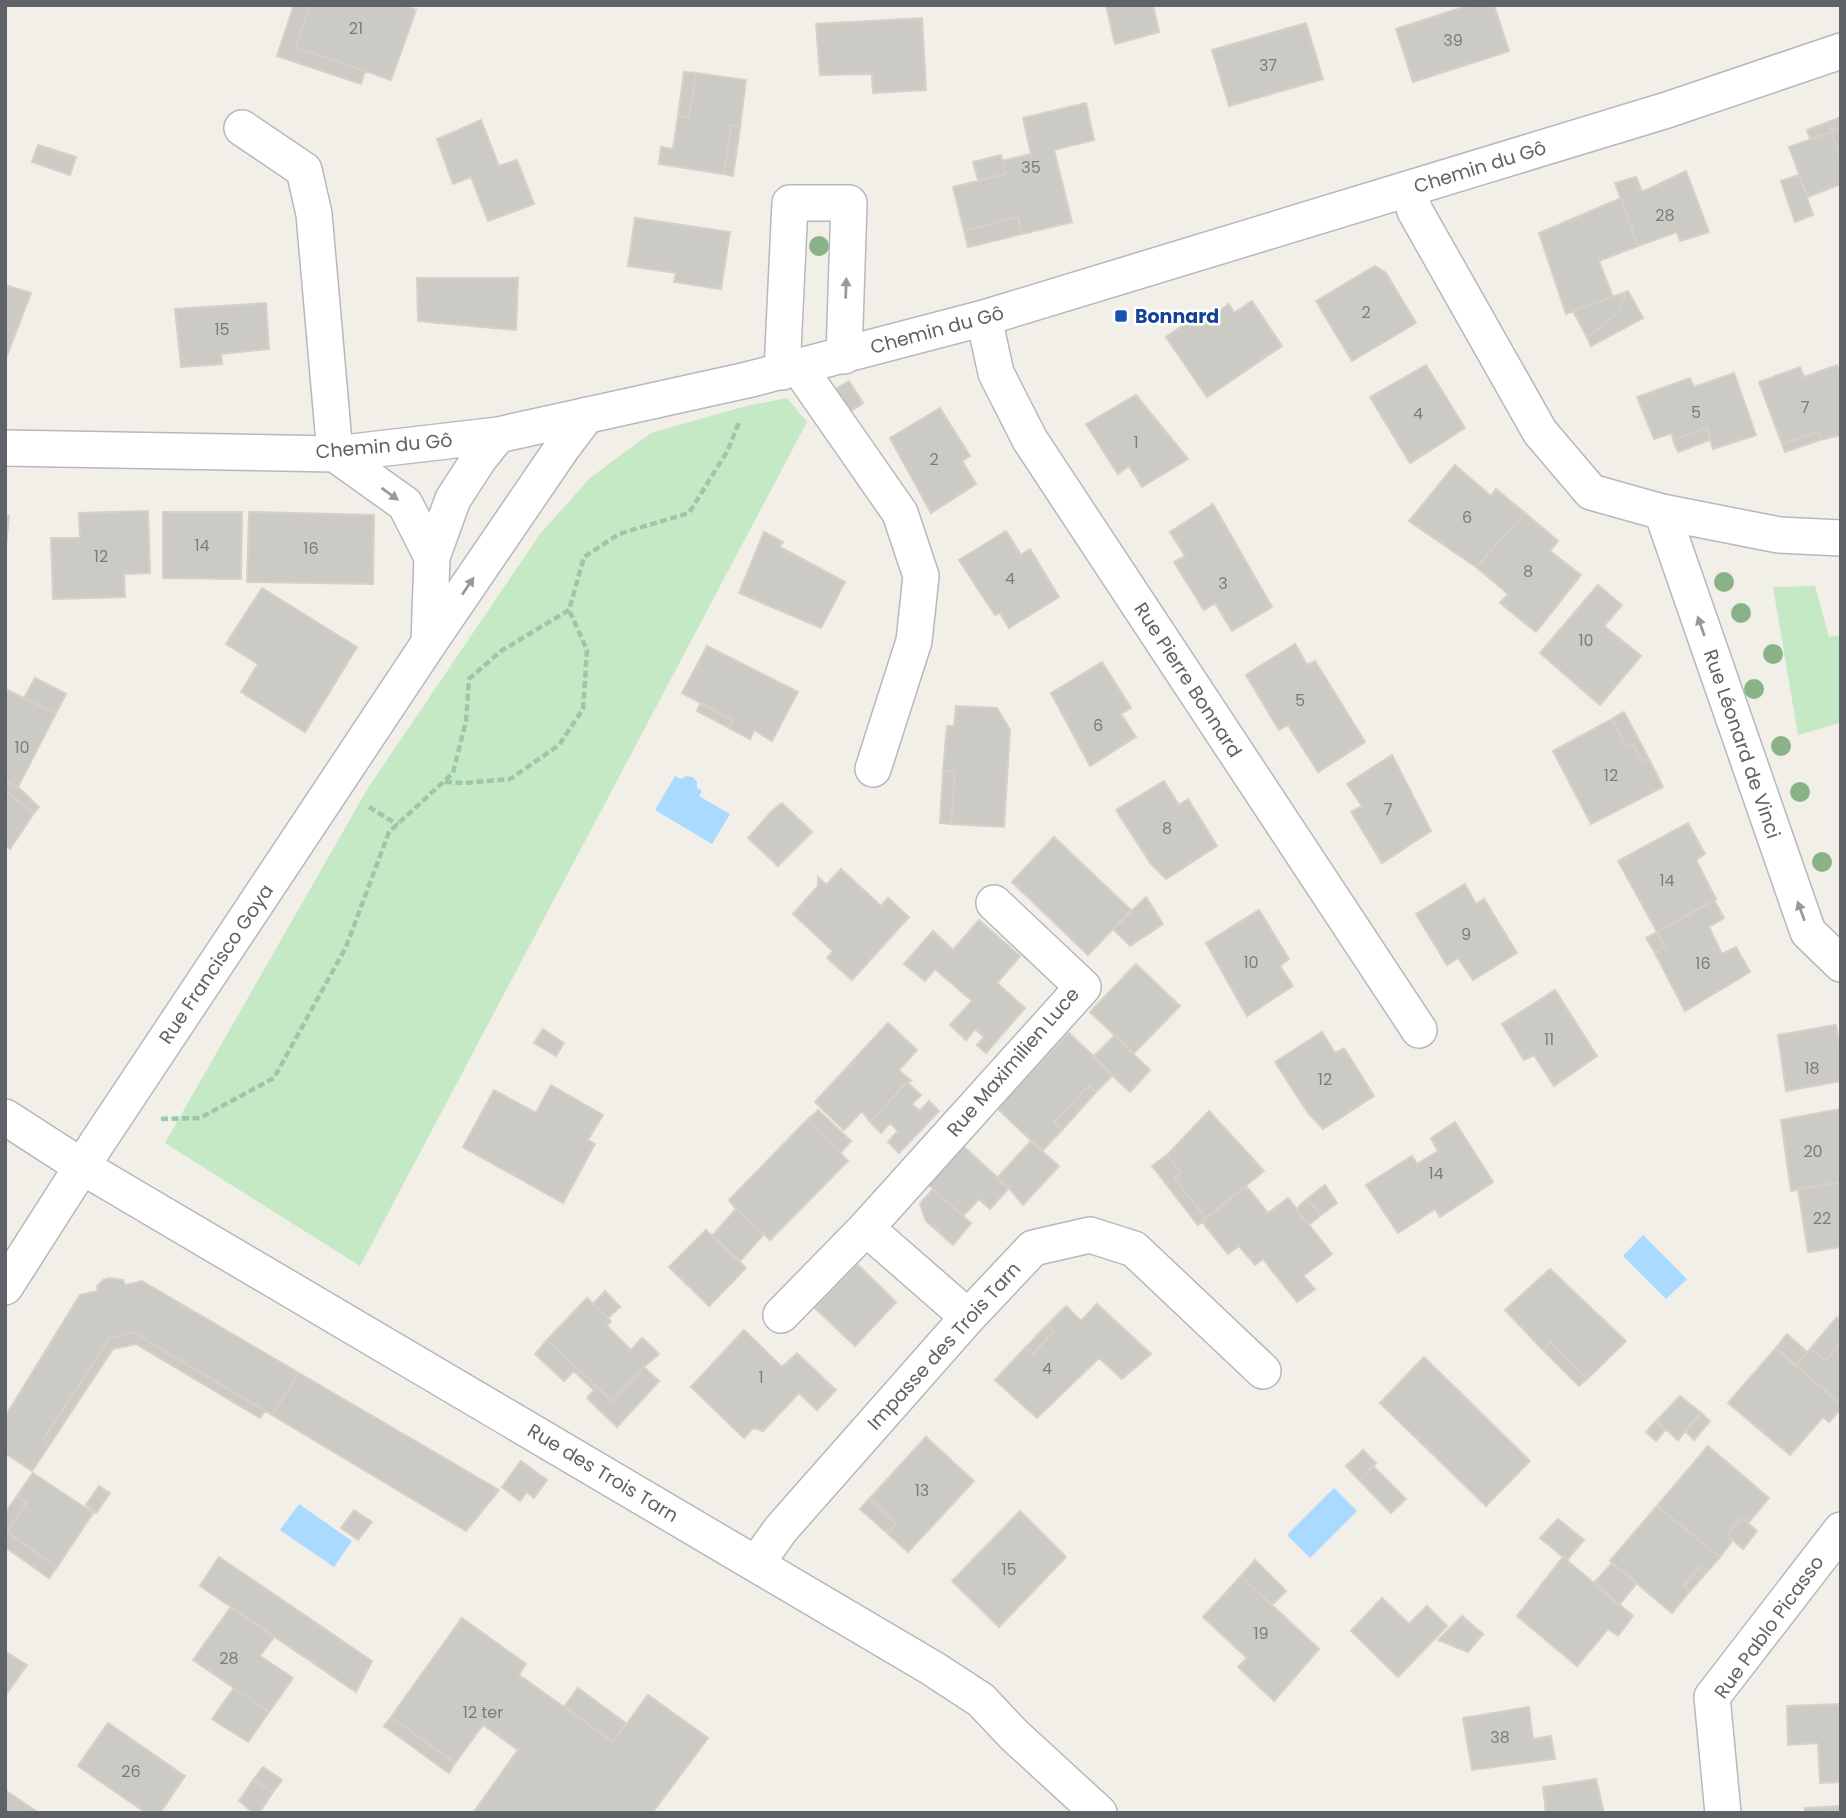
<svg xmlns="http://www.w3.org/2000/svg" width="1846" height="1818" viewBox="0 0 1846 1818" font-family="Poppins,sans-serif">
<rect width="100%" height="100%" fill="#f1efe8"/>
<path fill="#c5e8c5" d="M787,398L807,422L360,1266L165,1143L368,788L540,534L591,477L651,433L746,406Z
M1815,586L1829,637L1841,635V725L1840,723L1798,735L1773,587Z"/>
<path fill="#aadaff" d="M675,776L681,779L686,776L693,777L697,782V788L702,791L699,796L730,814L712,844L655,810Z
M1643,1235L1687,1279L1666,1299L1623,1256Z
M1334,1488L1357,1511L1310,1558L1287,1535Z
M299,1504L352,1541L334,1567L280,1530Z"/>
<path fill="#cccac5" stroke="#d6d1c6" stroke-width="2" d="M294,5H310L296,47L365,71L361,84L277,56Z
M310,5H403L416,10L391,80L296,47Z
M1106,5H1153L1159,32L1115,44Z
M1470,5H1494L1509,51L1413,82L1396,29Z
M922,18L926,90L873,93L872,74L820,75L816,24Z
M1306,23L1323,79L1229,106L1212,50Z
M684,72L696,73L689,117L678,116Z
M696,73L746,80L740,127L731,125L724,174L659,164L661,147L673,149L678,116L689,117Z
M1086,103L1094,140L1054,150L1072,222L1022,234L1018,217L964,231L953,187L1006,174L1002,161L1031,154L1023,118Z
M1841,117V128L1831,132L1828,122Z
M481,120L499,166L517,160L534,204L488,221L471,177L453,184L437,139Z
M1828,122L1831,132L1810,139L1807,130Z
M731,125L740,127L733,176L724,174Z
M1841,128V160L1831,132Z
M1831,132L1841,160V184L1808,197L1789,147Z
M38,145L76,157L70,175L32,162Z
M1001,155L1006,174L978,180L973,162Z
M1686,171L1709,232L1680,241L1677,232L1638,246L1615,183L1636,177L1642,192Z
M1799,175L1813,215L1795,222L1781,181Z
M1621,198L1638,246L1599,261L1613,297L1566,314L1539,233Z
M1018,217L1022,234L968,247L964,231Z
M635,218L730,232L721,289L674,282L676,273L628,266Z
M1375,266L1386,273L1416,323L1352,361L1316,301Z
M417,278H518L516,330L418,321Z
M5,285L31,293L5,361Z
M1628,291L1643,318L1591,346L1587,337L1603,326L1618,312L1626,292Z
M1626,292L1618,312L1603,326L1587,337L1573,311Z
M1252,301L1282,346L1207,397L1166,337L1192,319L1197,326L1229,304L1234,313Z
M266,303L269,349L221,354L222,364L181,367L175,309Z
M1426,365L1465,428L1410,463L1370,397Z
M1837,365L1841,375V435L1820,440L1818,432L1782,444L1759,382L1800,367L1804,377Z
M1734,373L1756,435L1713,449L1707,428L1673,440L1672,433L1654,439L1637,397L1690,378L1694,387Z
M849,381L863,403L841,418L826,395Z
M1136,395L1188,459L1142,487L1129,466L1118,474L1086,424Z
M940,408L970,456L962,461L976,484L931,513L890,438Z
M1707,428L1710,440L1678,452L1673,440Z
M1818,432L1820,440L1785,452L1782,444Z
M1455,465L1491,496L1496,489L1525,513L1476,567L1409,521Z
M1213,504L1272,607L1232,631L1215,603L1204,610L1174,562L1185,556L1170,532Z
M148,511L150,573L124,574L125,597L53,599L51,538H80L79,513Z
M163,512H242L241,579L163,578Z
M249,512L374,515L373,584L247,582Z
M1525,513L1558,541L1550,551L1581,575L1536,632L1500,603L1508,594L1476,567Z
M5,516H9L5,556Z
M1006,531L1021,555L1030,549L1059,597L1009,628L1000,613L995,615L959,560Z
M764,532L783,542L780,547L845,582L821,628L739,593Z
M1598,585L1622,605L1604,626L1641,656L1600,705L1540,653Z
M262,588L357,647L305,732L241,692L258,664L226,644Z
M1295,644L1307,665L1315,661L1365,742L1318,772L1288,725L1279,730L1246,675Z
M707,646L798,692L772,741L754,730L750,739L729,728L733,720L682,693Z
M1102,662L1131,708L1121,714L1136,737L1090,766L1051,693Z
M35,678L66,694L56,713L24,698Z
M5,689L56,713L18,787L5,781Z
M700,704L733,720L729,728L697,711Z
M956,706L997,708L1010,730L1004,827L951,824L955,772L943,771L947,726H954Z
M1624,712L1649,759L1642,763L1633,744L1627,747L1612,719Z
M1612,719L1627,747L1633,744L1642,763L1649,759L1663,787L1591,824L1553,751Z
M1392,755L1431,831L1382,863L1351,812L1362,806L1347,784Z
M943,771L955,772L951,824L940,823Z
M5,781L18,787L39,807L34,813L5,791Z
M1164,781L1179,805L1188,799L1217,846L1166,879L1151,864L1116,810Z
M5,791L34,813L10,849L5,845Z
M782,803L812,832L778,866L748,838L772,811Z
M1688,823L1705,854L1696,860L1716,899L1657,932L1618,861Z
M1054,837L1131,910L1088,955L1012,882Z
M841,869L881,906L888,898L909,917L852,980L827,958L833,951L793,914L818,886V877L826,885Z
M1465,884L1476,904L1484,899L1517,953L1473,980L1458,958L1447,965L1416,914Z
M1146,897L1163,924L1130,946L1113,929Z
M1714,900L1724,918L1709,927L1722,954L1736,947L1750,972L1685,1011L1655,953L1665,947L1657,932Z
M1259,910L1289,959L1280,966L1293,986L1247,1016L1206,943Z
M979,920L1020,956L997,983L1025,1008L986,1053L977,1045L984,1037L975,1029L966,1040L950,1025L972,1001L935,969L925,981L904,964L933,931L953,950Z
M1657,932L1665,947L1655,953L1646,938Z
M1136,964L1180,1006L1134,1053L1090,1012Z
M1555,990L1597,1056L1554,1086L1534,1055L1524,1060L1502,1024Z
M888,1023L917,1050L899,1070L911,1081L907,1082L870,1122L862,1111L844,1130L815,1102Z
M1836,1025L1841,1056V1081L1786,1091L1778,1035Z
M543,1029L564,1043L556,1056L534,1043Z
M1322,1032L1335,1053L1344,1048L1374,1096L1323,1129L1308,1113L1275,1062Z
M1069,1033L1113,1075L1096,1092L1089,1085L1054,1122L1062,1130L1042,1151L997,1108Z
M1114,1036L1150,1070L1130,1092L1093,1057Z
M907,1082L921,1095L912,1104L920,1111L929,1101L939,1111L899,1153L888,1142L898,1131L890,1123L881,1133L870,1122Z
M551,1085L603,1115L588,1140L595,1144L563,1203L463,1147L494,1090L536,1113Z
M1089,1085L1096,1092L1062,1130L1054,1122Z
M1841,1109V1182L1791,1191L1781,1120Z
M818,1110L851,1141L840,1153L807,1120Z
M1209,1111L1264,1171L1206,1218L1174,1178L1181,1173L1167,1155Z
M807,1120L848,1161L770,1240L736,1209L729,1200Z
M1455,1122L1493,1182L1440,1217L1435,1209L1398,1233L1366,1185L1412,1156L1417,1164L1438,1151L1431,1138Z
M1031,1141L1059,1166L1023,1205L1009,1188L996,1179Z
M962,1145L1009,1188L990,1209L979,1199L963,1216L927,1183Z
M1167,1155L1181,1173L1174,1178L1206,1218L1198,1225L1152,1166Z
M1841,1182V1247L1808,1252L1798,1189Z
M1325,1185L1337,1203L1321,1215L1307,1199Z
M1246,1186L1268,1213L1288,1198L1332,1254L1303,1276L1315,1289L1297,1302L1263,1259L1255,1265L1239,1246L1228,1254L1202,1222Z
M933,1189L971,1223L953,1245L926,1221L920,1204Z
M1307,1199L1321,1215L1309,1225L1296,1209Z
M736,1209L764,1234L740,1261L712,1236Z
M706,1230L746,1268L709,1306L669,1267Z
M857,1264L896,1302L855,1346L815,1308Z
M1550,1269L1626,1341L1587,1379L1551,1342L1543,1350L1505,1310Z
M109,1278L123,1280L125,1285L142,1281L299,1373L272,1415L133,1332L110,1338L43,1440L50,1444L32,1471L5,1453V1417L80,1295L98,1291L97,1286L103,1280Z
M605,1291L620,1307L608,1318L593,1304Z
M587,1298L611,1321L607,1326L631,1350L642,1338L659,1354L644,1367L612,1401L547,1340Z
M1097,1304L1151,1354L1122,1379L1099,1358L1037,1418L995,1380L1026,1347L1033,1354L1054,1331L1047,1325L1066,1306L1081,1321Z
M1837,1317L1841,1320V1343L1825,1361L1811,1348Z
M1047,1325L1054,1331L1033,1354L1026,1347Z
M744,1330L782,1367L797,1353L836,1390L817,1410L799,1393L763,1431L753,1428L744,1438L691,1387Z
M133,1332L265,1411L260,1418L136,1344L113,1349L50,1444L43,1440L110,1338Z
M1787,1334L1807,1352L1796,1366L1776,1348Z
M547,1340L612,1401L644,1367L659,1381L617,1427L587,1398L594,1390L574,1371L564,1381L535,1354Z
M1551,1342L1587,1379L1579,1386L1543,1350Z
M1841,1343V1404L1796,1366L1811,1348L1825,1361Z
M1776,1348L1841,1404V1409L1829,1422L1823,1417L1790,1455L1728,1403Z
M1424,1357L1530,1461L1486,1506L1380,1403Z
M299,1373L499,1490L466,1531L272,1415Z
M1680,1396L1701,1413L1678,1440L1656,1421Z
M1701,1413L1710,1421L1694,1440L1685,1431Z
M1656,1421L1665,1430L1656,1441L1646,1432Z
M926,1437L974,1481L908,1552L887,1533L896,1524L870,1498Z
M1708,1446L1769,1498L1748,1523L1741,1517L1727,1535L1733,1540L1720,1557L1657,1506Z
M1363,1450L1376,1463L1359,1480L1346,1466Z
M521,1461L547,1480L534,1498L527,1492L520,1501L502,1487Z
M1373,1466L1406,1499L1391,1513L1359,1480Z
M33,1473L93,1513L57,1567L7,1532L27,1503L17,1496Z
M99,1486L110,1493L96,1513L86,1505Z
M17,1496L27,1503L7,1532L5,1531V1513Z
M870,1498L896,1524L887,1533L860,1509Z
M1657,1506L1720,1557L1708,1571L1701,1566L1684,1585L1690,1591L1672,1613L1610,1561Z
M354,1510L372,1522L358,1540L341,1528Z
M1020,1511L1066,1557L999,1627L952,1581Z
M1741,1517L1757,1531L1743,1549L1727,1535Z
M1558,1519L1584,1540L1567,1560L1540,1538Z
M7,1532L57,1567L49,1578L5,1547V1535Z
M219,1557L372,1661L356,1692L200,1586Z
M1563,1557L1633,1616L1618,1636L1608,1629L1577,1666L1517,1616Z
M1255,1560L1286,1591L1272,1605L1241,1576Z
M1612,1563L1637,1583L1619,1605L1594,1583Z
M1701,1566L1708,1571L1690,1591L1684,1585Z
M1241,1576L1319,1649L1274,1701L1238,1667L1247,1658L1203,1617Z
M1382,1598L1409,1624L1427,1606L1447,1626L1398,1677L1351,1631Z
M231,1607L274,1637L260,1656L293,1678L269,1712L193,1660Z
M1462,1616L1483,1634L1468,1652L1438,1640Z
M462,1618L526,1664L519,1675L613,1742L648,1695L708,1738L653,1812L654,1813H473L518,1750L483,1725L455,1763L391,1717Z
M5,1651L27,1665L5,1696Z
M234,1688L269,1712L248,1742L212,1719Z
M578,1688L627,1724L613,1742L564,1707Z
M1841,1704V1782L1820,1783L1818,1743L1788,1745L1787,1706Z
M1529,1707L1533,1739L1551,1736L1555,1759L1472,1770L1463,1718Z
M391,1717L455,1763L449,1773L384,1726Z
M108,1723L185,1776L160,1813H146L78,1766Z
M263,1767L282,1780L273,1792L253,1780Z
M1596,1779L1604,1813H1546L1543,1787Z
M253,1780L273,1792L259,1813H254L239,1801Z
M5,1790L39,1813H5Z
M1841,1806V1813H1805V1808Z"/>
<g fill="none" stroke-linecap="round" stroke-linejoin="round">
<defs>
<path id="minor" d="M242,128L304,170L314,214L335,454L405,504L432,557L429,643
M1408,189L1415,211L1540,432L1591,492L1662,512L1779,535L1841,538
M984,318L996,373L1030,440L1419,1030
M799,368L900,513L921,576L914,641L873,769
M782,372L790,203H849L844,356
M5,448L335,454L498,435L747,380L984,318L1667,110L1841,51
M1662,512L1808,932L1841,964
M432,557L453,499L479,459L498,435
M5,1117L81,1166L932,1668L981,1700L1014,1735L1099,1813
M5,1287L97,1143L429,643L562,448L587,415
M781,1315L866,1228
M968,1317L866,1228L1083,987L994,903
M756,1564L781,1529L968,1317L1033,1248L1090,1235L1134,1249L1263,1371
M1723,1813L1712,1697L1841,1530"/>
</defs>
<use href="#minor" stroke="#b5b8bc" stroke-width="38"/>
<path stroke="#9cc7a9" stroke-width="4.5" stroke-dasharray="7 3.5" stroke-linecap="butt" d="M445,782L465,783L510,779L559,745L583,709L587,650L569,610
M369,807L398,825
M161,1119L200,1118L274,1078L346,947L389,832L453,773L466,721L469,679L501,651L569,610L584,557L619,534L689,513L728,450L739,422"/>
<use href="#minor" stroke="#fff" stroke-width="35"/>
</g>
<g fill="#89b387">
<circle cx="819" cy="246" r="10"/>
<circle cx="1724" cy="582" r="10"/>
<circle cx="1741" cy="613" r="10"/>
<circle cx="1773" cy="654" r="10"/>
<circle cx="1754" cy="689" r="10"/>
<circle cx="1781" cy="746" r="10"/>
<circle cx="1800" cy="792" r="10"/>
<circle cx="1822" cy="862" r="10"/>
</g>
<defs><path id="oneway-solid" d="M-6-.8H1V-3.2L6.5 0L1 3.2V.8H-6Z" transform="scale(1.75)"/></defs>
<g fill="#979a9d">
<use href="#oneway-solid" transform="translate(846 288) rotate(-88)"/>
<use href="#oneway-solid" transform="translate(390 494) rotate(36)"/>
<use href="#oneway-solid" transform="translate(468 586) rotate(-56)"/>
<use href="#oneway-solid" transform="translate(1701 626) rotate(-109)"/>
<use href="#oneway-solid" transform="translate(1801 911) rotate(-110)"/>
</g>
<rect fill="#1a4fb4" stroke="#fff" stroke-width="2.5" x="1114" y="309" width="14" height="14" rx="3.5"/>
<g text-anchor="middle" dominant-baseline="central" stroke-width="5" stroke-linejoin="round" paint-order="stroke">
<g font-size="16" fill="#7a7d7f">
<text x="356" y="28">21</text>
<text x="1453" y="40">39</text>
<text x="1268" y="65">37</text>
<text x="1031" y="167">35</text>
<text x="1665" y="215">28</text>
<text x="1366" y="312">2</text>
<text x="222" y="329">15</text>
<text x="1805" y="407">7</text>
<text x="1696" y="412">5</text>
<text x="1418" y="413">4</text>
<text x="1136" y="442">1</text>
<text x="934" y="459">2</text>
<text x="1467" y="517">6</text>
<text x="202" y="545">14</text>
<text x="311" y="548">16</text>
<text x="101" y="556">12</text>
<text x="1528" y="571">8</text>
<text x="1010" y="578">4</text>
<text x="1223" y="583">3</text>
<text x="1586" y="640">10</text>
<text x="1300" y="700">5</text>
<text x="1098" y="725">6</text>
<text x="22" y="747">10</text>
<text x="1611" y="775">12</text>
<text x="1388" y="809">7</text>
<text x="1167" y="828">8</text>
<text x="1667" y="880">14</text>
<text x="1466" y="934">9</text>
<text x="1251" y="962">10</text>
<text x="1703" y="963">16</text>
<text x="1549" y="1039">11</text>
<text x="1812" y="1068">18</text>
<text x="1325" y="1079">12</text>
<text x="1813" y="1151">20</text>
<text x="1436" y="1173">14</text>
<text x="1822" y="1218">22</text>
<text x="1047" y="1368">4</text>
<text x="761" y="1377">1</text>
<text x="922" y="1490">13</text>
<text x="1009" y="1569">15</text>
<text x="1261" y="1633">19</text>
<text x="229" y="1658">28</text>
<text x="483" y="1712">12 ter</text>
<text x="1500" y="1737">38</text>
<text x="131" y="1771">26</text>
</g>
<g font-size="19" fill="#5f6368" stroke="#fff">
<text transform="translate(1480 167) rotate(-17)">Chemin du Gô</text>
<text transform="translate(937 330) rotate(-15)">Chemin du Gô</text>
<text transform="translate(384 446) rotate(-5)">Chemin du Gô</text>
<text transform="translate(1188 680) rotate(57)">Rue Pierre Bonnard</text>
<text transform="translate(1742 744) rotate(71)">Rue Léonard de Vinci</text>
<text transform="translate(216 964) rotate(-56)">Rue Francisco Goya</text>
<text transform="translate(1013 1062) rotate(-49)">Rue Maximilien Luce</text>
<text transform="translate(944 1346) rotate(-48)">Impasse des Trois Tarn</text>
<text transform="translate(603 1473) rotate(31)">Rue des Trois Tarn</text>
<text transform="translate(1769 1627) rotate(-54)">Rue Pablo Picasso</text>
</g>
<g font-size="19" font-weight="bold" fill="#164399" stroke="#fff" text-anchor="start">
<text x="1135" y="316">Bonnard</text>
</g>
</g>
<rect width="1846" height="1818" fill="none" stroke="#5f6368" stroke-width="14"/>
</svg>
